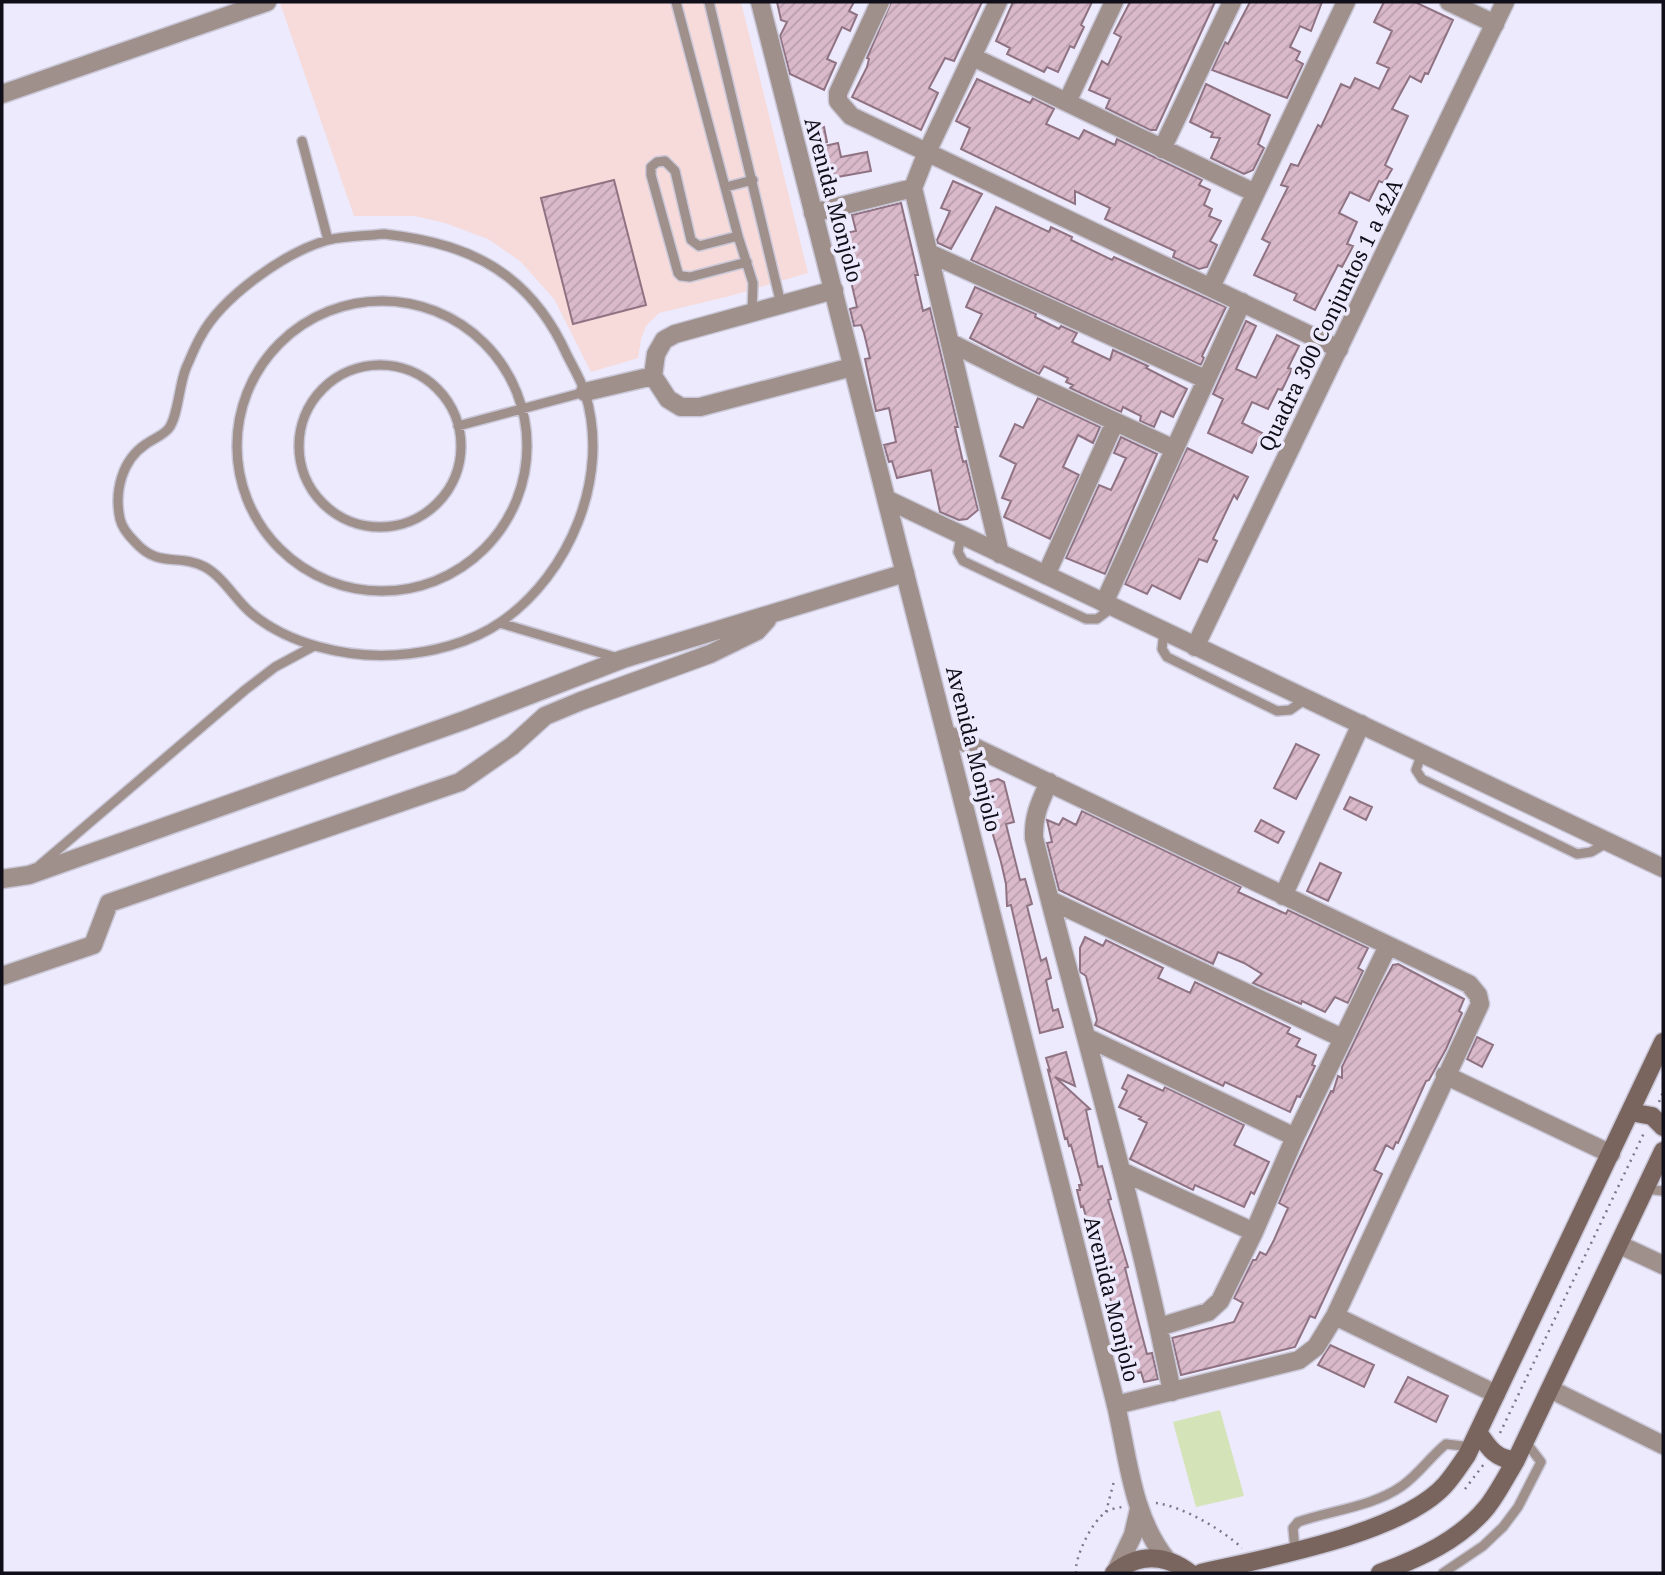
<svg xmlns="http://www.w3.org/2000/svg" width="1665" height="1575" viewBox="0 0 1665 1575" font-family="'Noto Serif',serif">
<defs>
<pattern id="building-hatch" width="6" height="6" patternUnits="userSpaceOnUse" patternTransform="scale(1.75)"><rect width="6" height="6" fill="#d9b9ca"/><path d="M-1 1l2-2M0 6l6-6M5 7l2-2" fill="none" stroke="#b99ead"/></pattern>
</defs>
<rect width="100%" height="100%" fill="#eceafc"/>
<path fill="#f6dbda" d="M283,2H741L808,273L730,296L659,313L646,326L641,339L638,358L591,372L554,299L520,261L488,239L445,223L415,216H354L280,3Z"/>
<path fill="#d5e3b9" d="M1220,1410L1244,1496L1196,1507L1173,1422Z"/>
<path fill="url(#building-hatch)" stroke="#907383" stroke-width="2" d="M777,2H854L849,11L857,15L850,31L842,27L827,59L836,63L824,90L790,74L780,36L787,22L781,20Z
M891,2H982L954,61L945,58L929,88L938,93L921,130L852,97L867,67L869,59L867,58Z
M1013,2H1092L1081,25L1084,27L1074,48L1070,46L1058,72L1047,67L1044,72L1007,54L1010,48L996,41Z
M1130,2H1215L1156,130H1150L1106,108L1110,99L1089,90L1102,61L1108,65L1121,37L1114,33Z
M1250,2H1322L1311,31L1300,26L1290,47L1300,52L1296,60L1303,64L1287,98L1212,70L1225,42L1228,44Z
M1384,2H1415L1453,20L1428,74L1425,73L1421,82L1410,76L1392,109L1408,116L1385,165L1392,169L1384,183L1379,181L1369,201L1350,192L1339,213L1357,222L1347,244L1353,246L1342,267L1338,265L1315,310L1294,300L1297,294L1254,275L1270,243L1262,239L1288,187L1281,185L1291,164L1298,166L1318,125L1321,127L1341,84L1350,88L1355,78L1379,89L1389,68L1377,63L1392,31L1374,22Z
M977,79L1030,103L1033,98L1054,109L1046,124L1079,139L1084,130L1115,145L1117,139L1202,180L1199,185L1210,190L1204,205L1212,209L1209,216L1221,221L1210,241L1217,245L1207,267L1199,269L1173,257L1175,251L1105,219L1110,208L1075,191V204L961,149L970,128L956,121Z
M1206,84L1270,115L1258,144L1264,148L1253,170L1244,174L1211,158L1220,138L1211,137L1213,133L1190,122Z
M824,127L827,142L814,145L811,129Z
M838,143L841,157L867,152L871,171L826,179L820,147Z
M614,180L646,305L573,324L541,198Z
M953,181L982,194L951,249L938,243L937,240L950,211L941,208Z
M901,203L918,275H915L923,311L930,308L958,427H955L963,462L966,461L978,510L967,519L959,520L940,512L931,470L897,478L892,461L889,462L884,445L896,442L889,408L876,411L865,359L870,358L864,333L861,325L854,326L850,309L857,307L840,234L856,231L852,215Z
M996,207L1049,232L1051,227L1072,237L1071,240L1112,260L1114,257L1226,307L1202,356L1204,358L1201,365L971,260Z
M975,287L1036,314L1035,317L1059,329L1061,326L1077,333L1072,342L1110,360L1113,350L1148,366L1146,368L1187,389L1173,417L1161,411L1154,427L1140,421L1141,416L1123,407L1121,412L1070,388L1073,385L1066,382L1068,378L1044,366L1039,374L970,338L982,314L966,307Z
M1246,321L1256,326L1236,369L1256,378L1277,335L1299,346L1288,368L1292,369L1282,390L1278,389L1268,409L1252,402L1242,423L1262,433L1252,453L1208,433L1223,399L1213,394Z
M1038,398L1100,427L1093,443L1078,435L1063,467L1079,475L1050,539L1004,517L1011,501L1002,498L1016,464L1000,456L1015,424L1023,428Z
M1121,437L1157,454L1105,574L1066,558L1099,485L1111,490L1126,458L1114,453Z
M1187,448L1248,477L1237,499L1234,495L1213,539L1217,541L1207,562L1199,559L1180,599L1152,585L1147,594L1125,584Z
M1296,744L1319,755L1296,799L1274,788Z
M998,779L1004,782L1014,822L1006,824L1020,880L1025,879L1032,904L1027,906L1041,961L1046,958L1051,978L1046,980L1053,1011L1058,1009L1063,1027L1040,1033L1011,905L1007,906L1006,884L1001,862L991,828L988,829L984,812L987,811L981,784Z
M1350,797L1372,807L1366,820L1344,809Z
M1082,811L1241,887L1238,892L1286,914L1288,910L1368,948L1358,968L1363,971L1348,1003L1335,997L1325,1012L1302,1001L1301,1004L1253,983L1262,974L1244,963L1218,952L1213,964L1059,890L1047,843L1052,842L1047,820L1059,825L1063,818L1076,825Z
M1261,820L1284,832L1278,843L1255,831Z
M1320,863L1341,873L1328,901L1307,891Z
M1085,937L1103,946L1106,940L1163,968L1158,978L1190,993L1195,982L1290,1028L1287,1033L1300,1039L1296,1046L1316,1055L1312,1065L1315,1066L1300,1097L1297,1096L1290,1112L1225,1082L1223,1086L1095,1025L1097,1020L1086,976L1080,972V948Z
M1398,964L1464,999L1459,1011L1462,1013L1446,1049L1429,1080L1426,1081L1398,1143L1396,1142L1393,1149L1386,1145L1374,1170L1382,1174L1315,1318L1310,1316L1295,1347L1181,1375L1172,1338L1234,1322L1243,1303L1234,1298L1253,1260H1256L1260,1252L1266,1255L1274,1240L1288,1208L1279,1203L1293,1171L1331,1091L1333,1092L1338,1076L1342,1078V1067L1376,996L1393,965Z
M1477,1037L1493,1045L1482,1067L1467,1059Z
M1066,1052L1075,1086L1055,1077L1090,1109L1086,1110L1095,1152L1098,1167L1102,1166L1111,1199L1108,1200L1128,1267L1125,1268L1137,1316L1147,1354L1152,1353L1158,1379L1144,1382L1141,1372L1130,1375L1104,1274L1099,1275L1096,1260L1101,1259L1094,1234H1091L1083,1206L1081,1207L1077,1190H1080L1079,1185H1082L1071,1145L1069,1146L1067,1138L1065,1139L1048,1070L1050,1071L1046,1058Z
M1128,1075L1163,1091L1165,1087L1244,1125L1234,1145L1269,1162L1254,1194L1251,1192L1244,1207L1195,1185L1193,1190L1130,1159L1147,1123L1139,1119L1141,1117L1119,1107L1127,1091L1122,1088Z
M1330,1345L1374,1365L1364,1387L1318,1365Z
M1408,1377L1448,1396L1436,1422L1395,1402Z"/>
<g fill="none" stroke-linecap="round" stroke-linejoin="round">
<defs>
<path id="service" d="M676,2L738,236L753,283L752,313
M709,2L781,304
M302,141L328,240
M726,187L753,180
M384,234C428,239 472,249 508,277C534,297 554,326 567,355C573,367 581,380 585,393C611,476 570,574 501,622C471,643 430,653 395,655C346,658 287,644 250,612C235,599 223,577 205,567C179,553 159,569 135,542C128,535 122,528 120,519C114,491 122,460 146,444C153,439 164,435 169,428C178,416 179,385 186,368C191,357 195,346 201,336C222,297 285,252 328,240C345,236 366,236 384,234Z
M738,236L699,246L691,240L675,171L665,161L657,162L651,167V175L678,273L681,276L690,277L747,262
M237 446a145 145 0 1 1 290 0a145 145 0 1 1-290 0Z
M299 446a81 81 0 1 1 162 0a81 81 0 1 1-162 0Z
M458,426L585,392
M961,536L958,552L963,561L1086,619H1097L1113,607
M500,623L618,658
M1164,632L1162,649L1167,657L1277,711L1290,710L1307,698
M1422,753L1416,770L1422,779L1577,854L1591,852L1608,842
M40,865L245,690L275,667L314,646
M1645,1189L1663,1191
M1295,1550L1293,1528L1298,1522C1332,1510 1372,1507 1402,1486C1419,1474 1430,1457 1446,1444L1471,1447
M1443,1573L1483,1546L1503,1527L1518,1507L1541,1462L1525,1441"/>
<path id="minor" d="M880,2L838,93V101L851,116L1339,349
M998,2L927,152L913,188L1000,554
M1449,2L1495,24
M973,57L1255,193
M2,94L267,2
M1067,102L1114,2
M1162,149L1232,2
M813,213L913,188
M929,253L1205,379
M1211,287L1346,2
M834,290L675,334L664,340L656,354L653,376L668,399L681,407H700L852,367
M951,343L1019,377L1174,449
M585,392L653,376
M1046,575L1115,422
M1104,603L1242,302
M947,734L1469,984L1478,995L1480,1004L1335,1316L1316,1347L1299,1360L1116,1405
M1049,782C1040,802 1033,816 1034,838C1080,1022 1135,1205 1172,1392
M2,879L29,875L465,720L623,659L905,573
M1283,896L1361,724
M1050,900L1342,1038
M2,976L93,945L109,903L460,782L512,746L545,716L581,701L710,654L757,631L767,620
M1086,1037L1295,1137
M1445,1075L1611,1154
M1121,1171L1254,1232
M1620,1245L1663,1265
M1335,1316L1496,1394
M1159,1327L1208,1312L1220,1301L1254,1232L1295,1137L1388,946
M1550,1389L1663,1445"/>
<path id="tertiary" d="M760,2L1116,1405C1128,1457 1132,1517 1167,1560
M886,499L1663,868
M1195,647L1505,2
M1116,1571L1133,1535L1139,1509"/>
<path id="secondary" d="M1630,1112L1652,1116L1663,1127
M1478,1432C1488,1447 1496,1460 1516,1460
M1114,1573C1138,1553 1166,1554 1190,1573
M1201,1573C1265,1558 1401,1534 1445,1485C1453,1476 1460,1465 1467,1455L1663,1042
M1380,1573C1420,1558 1460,1540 1487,1507C1498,1493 1507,1475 1516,1460L1663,1151"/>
</defs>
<use href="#service" stroke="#c9c7d8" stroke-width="12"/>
<use href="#minor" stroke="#c9c7d8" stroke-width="21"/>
<use href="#tertiary" stroke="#c9c7d8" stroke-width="21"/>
<use href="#secondary" stroke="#c9c7d8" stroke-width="21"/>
<path stroke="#7b7987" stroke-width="2.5" stroke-dasharray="2 5" stroke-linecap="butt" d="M1659,1102L1663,1092
M1500,1433L1644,1133
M1465,1489L1484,1464
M1156,1503C1182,1506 1223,1530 1242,1548
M1106,1512L1114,1481
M1076,1573C1074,1558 1092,1521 1106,1512C1110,1509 1117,1508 1122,1507"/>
<use href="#service" stroke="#9f908b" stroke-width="9"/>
<use href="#minor" stroke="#9f908b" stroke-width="18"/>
<use href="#tertiary" stroke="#9f908b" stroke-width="18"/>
<use href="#secondary" stroke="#79645e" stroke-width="18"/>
</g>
<g text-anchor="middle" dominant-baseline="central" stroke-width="7" stroke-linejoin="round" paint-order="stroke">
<g font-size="21" fill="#100e18" stroke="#eceafc">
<text transform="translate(834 200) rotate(75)">Avenida Monjolo</text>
<text transform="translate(1330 315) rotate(-64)">Quadra 300 Conjuntos 1 a 42A</text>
<text transform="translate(974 749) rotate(76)">Avenida Monjolo</text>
<text transform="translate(1112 1299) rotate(76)">Avenida Monjolo</text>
</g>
</g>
<rect width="1665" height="1575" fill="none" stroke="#100e18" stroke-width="7"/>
</svg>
